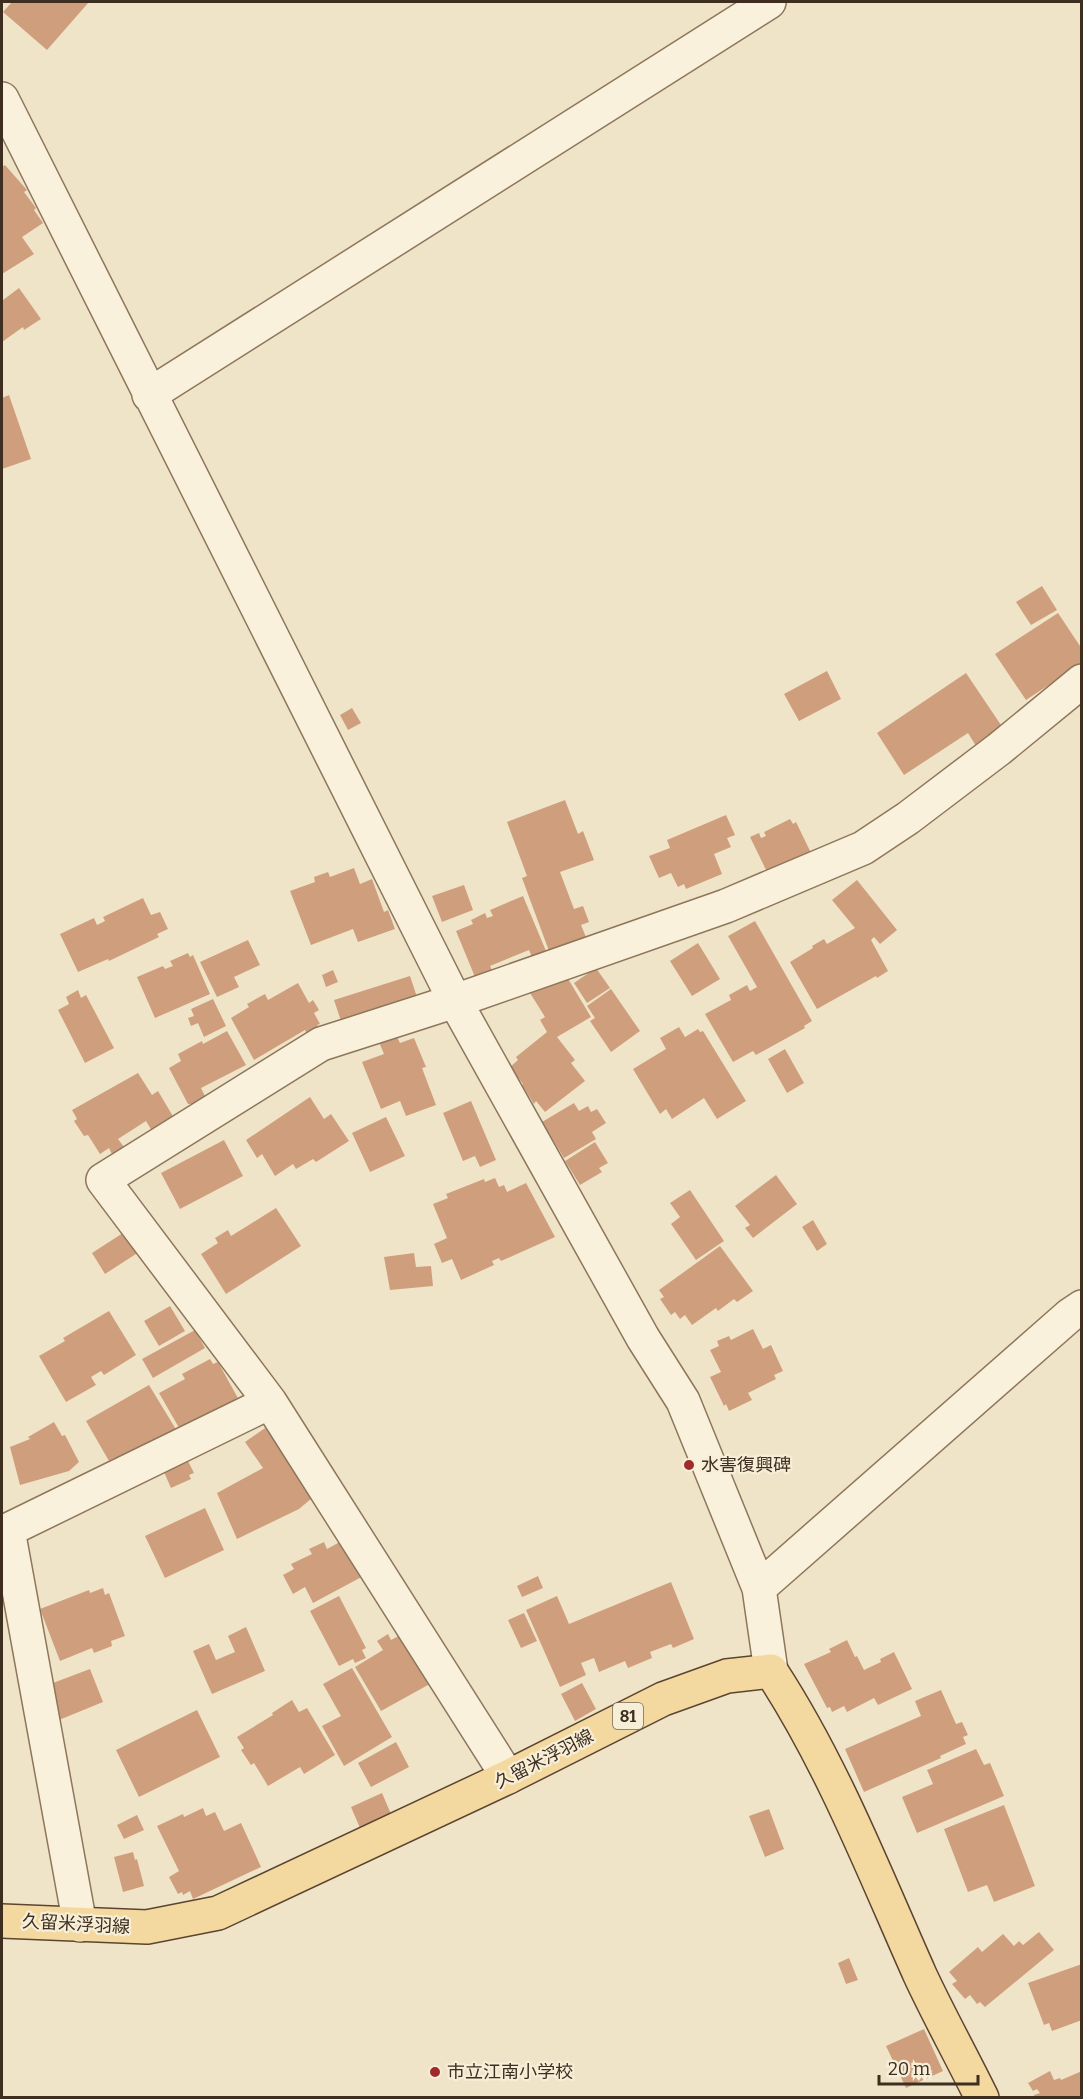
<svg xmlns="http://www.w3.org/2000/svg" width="1083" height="2099" viewBox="0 0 1083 2099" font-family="Bitter,'Noto Sans JP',serif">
<rect width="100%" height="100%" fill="#f0e4c8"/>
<path fill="#cf9f7d" d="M12,2H89L47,50L3,12Z
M5,165L27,190L24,192L36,208L34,210L43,223L22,237L34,254L2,274V167Z
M19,288L41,319L24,330L23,327L2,342V297L3,300Z
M9,395L31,459L2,469V398Z
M1042,586L1057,610L1031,625L1016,602Z
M1058,613L1082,649V663L1026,700L995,654Z
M827,671L841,699L799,721L784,694Z
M966,673L1003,728L976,746L968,733L904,775L877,733Z
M352,708L361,723L348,730L340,715Z
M565,800L578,834L583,831L594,860L560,872L574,909L583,906L589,922L581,925L586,937L549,951L522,878L527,876L507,822Z
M726,815L735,835L727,838L731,847L714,854L722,874L686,889L684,884L678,887L671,873L659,878L649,856L670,848L667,840Z
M790,819L793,824L796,822L812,855L769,876L750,837L759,833L761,838L766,836L764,832Z
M354,868L360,884L372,879L384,912L388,910L395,929L358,942L353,929L311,945L290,891L315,882L314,877L328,872L330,877Z
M857,880L897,930L880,944L874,937L871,940L888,971L877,978L876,976L817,1009L790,962L813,948L812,946L824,939L827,944L855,928L832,900Z
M464,885L473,910L442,922L432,896Z
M523,896L546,951L532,957L529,950L490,966L492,970L475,977L456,931L473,924L471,920L485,913L487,918L493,916L490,910Z
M143,898L151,915L160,912L168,929L157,934L159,937L109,961L108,959L78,972L60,934L94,918L97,925L105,921L103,917Z
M755,921L812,1021L804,1026L805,1028L756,1055L753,1051L733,1062L705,1014L731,1000L729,995L747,985L750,991L757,987L728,936Z
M248,940L260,965L234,977L239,987L217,997L200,962Z
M698,943L720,979L692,996L670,961Z
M188,953L190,957L193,955L210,994L155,1018L137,977L163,966L165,969L173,966L170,961Z
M596,968L610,988L587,1003L574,983Z
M333,970L338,982L326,987L322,975Z
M564,972L591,1017L557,1037L575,1060L571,1063L585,1081L545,1112L536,1101L534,1104L522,1085L523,1084L510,1067L518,1060L516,1057L547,1032L540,1020L545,1017L530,993Z
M410,976L418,1000L342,1024L334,1000Z
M298,983L309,1003L313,1000L319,1010L314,1013L320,1024L317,1025L320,1028L308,1036L305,1030L254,1060L231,1018L249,1007L247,1004L265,994L268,1000Z
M611,989L640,1031L611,1052L590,1021L595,1018L587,1006Z
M78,990L81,998L86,995L114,1048L85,1063L58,1010L69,1004L66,997Z
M213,999L226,1026L204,1037L198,1023L191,1026L188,1018L194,1016L191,1009Z
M679,1027L685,1037L698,1029L700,1032L703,1031L746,1101L717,1119L704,1098L672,1119L666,1109L660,1114L633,1069L666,1049L660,1038Z
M227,1031L246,1065L201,1088L205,1096L192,1104H188L169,1068L181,1061L178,1054L202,1041L203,1044Z
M396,1035L400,1043L414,1038L426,1067L422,1068L436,1105L406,1116L400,1101L381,1109L362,1062L384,1054L379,1042Z
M785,1049L804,1083L787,1093L768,1059Z
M138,1073L152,1095L158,1091L174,1118L152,1131L146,1121L118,1139L124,1147L112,1154L109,1148L100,1154L88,1135L84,1136L74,1121L77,1119L72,1110Z
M310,1097L324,1119L331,1114L349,1141L316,1162L313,1159L296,1169L293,1164L275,1176L262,1154L257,1158L246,1140Z
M471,1101L496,1160L480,1167L475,1156L463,1161L443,1113Z
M574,1103L579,1111L588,1106L591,1112L597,1109L606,1123L592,1132L596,1139L564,1158L542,1122Z
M386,1117L405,1156L370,1172L352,1133Z
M224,1140L243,1176L180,1209L161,1173Z
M595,1142L608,1163L599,1168L602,1172L580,1185L565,1161Z
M776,1175L797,1204L753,1238L745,1228L750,1225L735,1206Z
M495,1178L499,1187L504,1185L507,1192L526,1183L555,1237L501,1261L499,1258L492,1261L494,1265L461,1280L452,1259L442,1263L434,1244L447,1238L433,1204L448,1198L446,1194L484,1179L485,1182Z
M690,1190L724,1241L696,1260L671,1224L680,1217L670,1203Z
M276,1208L301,1246L226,1294L201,1254L218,1243L215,1238L228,1230L231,1236Z
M813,1220L827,1244L817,1251L802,1227Z
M126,1231L139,1252L105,1274L92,1253Z
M720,1246L753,1291L737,1302L734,1299L718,1311L716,1308L692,1325L685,1315L680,1319L675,1312L671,1315L660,1299L664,1297L659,1290Z
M414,1253L416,1267L431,1266L433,1286L390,1290L384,1257Z
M170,1306L185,1331L159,1346L144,1321Z
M109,1311L136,1355L104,1375L101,1371L91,1377L96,1385L66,1402L39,1356L65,1341L63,1338Z
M753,1329L763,1349L771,1345L783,1371L774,1375L776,1379L748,1393L752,1400L729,1411L726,1404L724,1406L710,1377L721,1372L710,1350L719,1346L717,1341L729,1336L731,1340Z
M195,1330L205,1348L153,1378L142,1359Z
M210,1359L213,1364L218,1362L239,1400L182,1433L159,1393L185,1379L182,1374Z
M149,1385L177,1431L117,1464L114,1458L109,1461L86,1421Z
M54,1422L62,1436L65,1435L79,1462L69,1471L20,1485L10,1447L30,1439L28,1437Z
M265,1428L318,1493L299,1509L237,1539L217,1493L263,1468L245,1442Z
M188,1461L194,1473L189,1475L191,1479L171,1488L164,1472Z
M205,1508L224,1550L165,1578L145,1536Z
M349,1537L369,1573L313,1603L305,1587L293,1594L283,1575L294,1569L291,1564L312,1554L309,1549L324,1542L327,1549Z
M538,1576L543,1588L522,1597L517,1586Z
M671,1582L694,1639L673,1648L671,1644L650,1652L652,1658L628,1668L625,1661L599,1672L594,1658L581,1663L586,1675L560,1687L526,1610L557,1596L569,1624Z
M103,1588L105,1595L109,1593L125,1636L111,1641L112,1646L94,1653L92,1648L60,1661L40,1609L89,1590L90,1593Z
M339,1596L366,1648L362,1650L366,1658L355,1663L353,1659L339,1666L310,1611Z
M524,1613L537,1641L521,1648L508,1620Z
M246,1627L265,1671L212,1694L193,1651L209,1644L216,1660L235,1652L228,1636Z
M404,1633L437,1680L381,1711L355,1667L383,1650L377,1641L388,1634L391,1640Z
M847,1640L855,1657L857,1656L864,1670L881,1662L880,1659L894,1652L912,1689L878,1705L874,1698L847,1712L844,1706L832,1712L830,1707L827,1708L804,1664L831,1652L829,1649Z
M352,1668L392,1737L344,1766L322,1726L341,1716L323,1684Z
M90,1669L103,1702L59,1720L45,1686Z
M582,1683L596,1709L575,1721L561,1694Z
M941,1690L956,1724L962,1722L968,1735L963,1737L966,1744L940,1756L941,1758L864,1792L845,1749L921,1716L915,1701Z
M292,1700L299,1712L307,1708L335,1755L304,1774L300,1767L268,1786L254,1763L251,1765L241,1750L244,1748L237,1737L273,1715L272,1713Z
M197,1710L220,1757L139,1797L116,1750Z
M396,1742L409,1767L371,1787L358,1763Z
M976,1749L984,1765L990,1763L1004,1796L917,1833L902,1797L933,1784L927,1770Z
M382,1793L391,1814L360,1828L351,1807Z
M1004,1805L1035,1886L994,1902L987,1885L968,1892L944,1829Z
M203,1808L206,1816L215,1812L224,1831L241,1823L261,1867L193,1899L190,1891L183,1895L182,1892L178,1894L169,1877L179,1871L157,1826L183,1814L184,1817Z
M769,1809L784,1849L765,1857L749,1816Z
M137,1815L144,1830L124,1839L117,1825Z
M133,1852L135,1860L137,1859L144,1886L123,1892L114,1857Z
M1039,1932L1054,1950L985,2007L980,2002L977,2004L970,1995L965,1999L952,1984L957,1981L949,1972L978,1947L982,1952L1003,1934L1014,1946L1019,1941L1023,1945Z
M849,1958L858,1980L846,1984L838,1963Z
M1082,1964V2020L1052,2031L1049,2023L1044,2025L1028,1983Z
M924,2029L943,2071L906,2088L886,2046Z
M1050,2071L1054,2080L1060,2078L1061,2080L1082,2071V2098H1035L1034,2095L1040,2093L1037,2089L1033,2091L1028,2083Z"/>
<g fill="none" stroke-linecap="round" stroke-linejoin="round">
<defs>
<path id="minor" d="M2,99L455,1001L643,1338L683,1401L759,1588L771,1671
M149,395L769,2
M8,1530L80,1925
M2,1531L8,1530L270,1402
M759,1588L1070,1315L1082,1307
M508,1777L270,1402L103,1180L321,1044L455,1001L726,906L863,848L908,818L999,749L1082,681"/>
<path id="major" d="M2,1921L147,1927L218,1913L508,1777L663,1699L727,1676L771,1671C833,1766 874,1872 920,1975C939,2016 962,2057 982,2098"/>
</defs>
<use href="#minor" stroke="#8d765c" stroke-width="36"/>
<use href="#major" stroke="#5b4430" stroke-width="36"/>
<use href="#minor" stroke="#faf1dc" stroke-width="33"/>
<use href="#major" stroke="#f3d9a0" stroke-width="33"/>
</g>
<g fill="#9e2a2b" stroke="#f7eed8" stroke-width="2">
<circle cx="689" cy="1465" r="6"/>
<circle cx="435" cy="2072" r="6"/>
</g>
<g text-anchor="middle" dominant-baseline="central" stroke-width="4.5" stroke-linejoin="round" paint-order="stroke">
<rect fill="#f7eed8" stroke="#756857" stroke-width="1.5" x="613" y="1703" width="30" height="26" rx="4.5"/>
<g font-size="16" font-weight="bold" fill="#3d2e20">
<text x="628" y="1716">81</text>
</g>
<g font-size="18" fill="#3d2e20" stroke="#f7eed8" text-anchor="start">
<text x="701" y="1465">水害復興碑</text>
<text x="447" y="2072">市立江南小学校</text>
</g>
<g font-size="18" fill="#3d2e20" stroke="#f7eed8">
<text transform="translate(544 1759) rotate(-27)">久留米浮羽線</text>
<text transform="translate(76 1924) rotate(3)">久留米浮羽線</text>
</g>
</g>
<rect width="1083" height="2099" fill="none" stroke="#3d2e20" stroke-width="6"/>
<path d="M879 2075v9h99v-9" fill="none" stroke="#3d2e20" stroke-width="3"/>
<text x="888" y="2075" font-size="18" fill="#3d2e20" stroke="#f7eed8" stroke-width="4.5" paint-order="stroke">20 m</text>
</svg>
